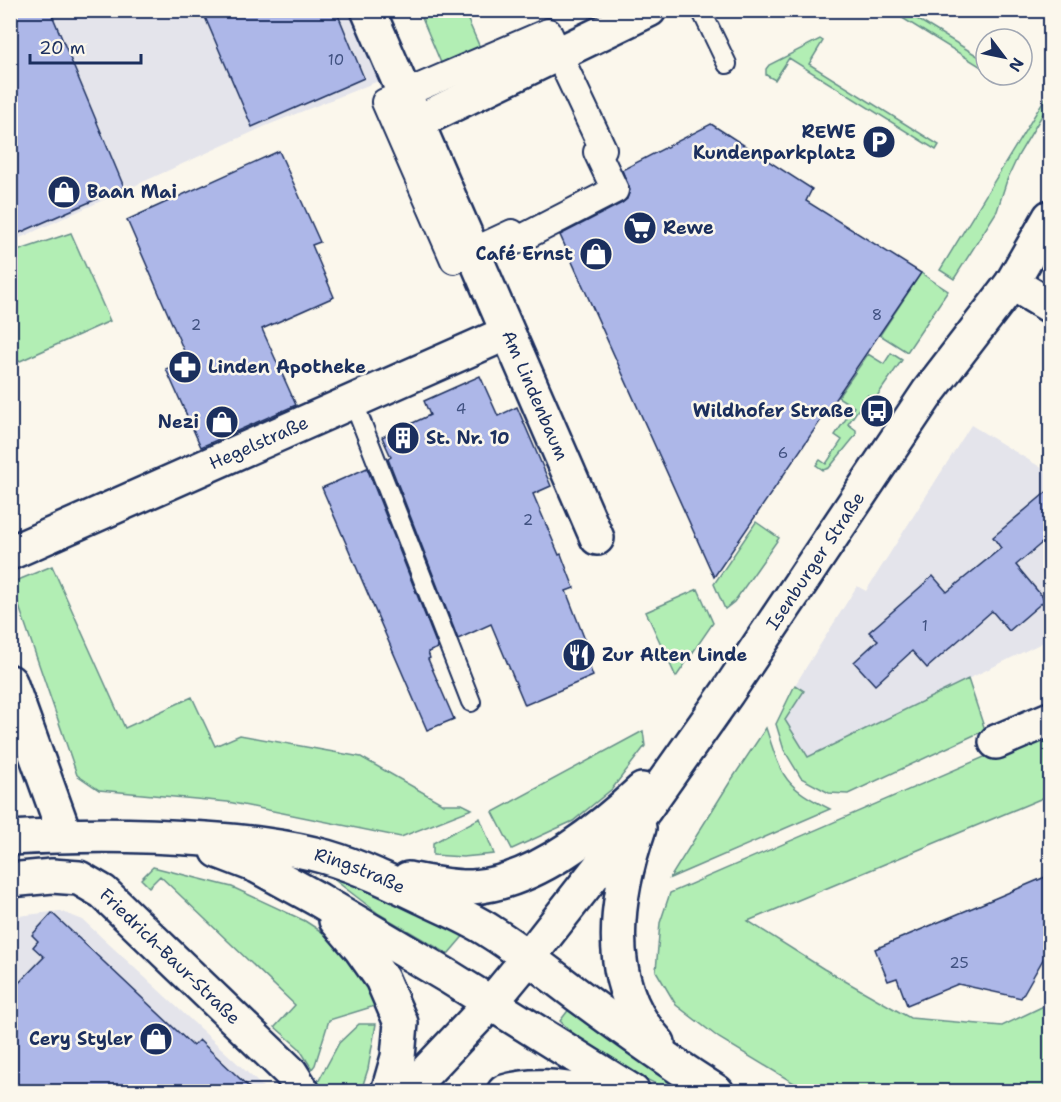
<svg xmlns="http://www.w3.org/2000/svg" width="1061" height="1102" viewBox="0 0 1061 1102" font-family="'Shantell Sans',sans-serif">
<rect width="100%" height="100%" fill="#fbf7ec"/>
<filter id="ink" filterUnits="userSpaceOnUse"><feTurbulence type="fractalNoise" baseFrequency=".0167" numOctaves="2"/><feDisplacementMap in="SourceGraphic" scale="12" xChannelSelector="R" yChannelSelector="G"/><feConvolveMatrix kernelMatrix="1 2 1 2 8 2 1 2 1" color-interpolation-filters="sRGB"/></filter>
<g filter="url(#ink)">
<path fill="#e4e4eb" d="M11,11H381L406,70L268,125L11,242Z
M971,425L1050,473V639L808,757L785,720L804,691L795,685L857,586L866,591Z
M60,911L83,920L263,1087L265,1091H11L10,917Z"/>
<path fill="#b2eeb4" stroke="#668e89" stroke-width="1.5" d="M419,11H464L485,59L447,77Z
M891,11H904L986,61V70Z
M820,39L823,41L809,64L939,145L936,150L789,58L775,80L766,75V69L769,65Z
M1050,90V102L1019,154L1007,180L997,211L954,279L940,270Z
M71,233L110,321L11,365V253Z
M921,273L948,291L907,352L880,335Z
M891,353L902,360L875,399L868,395L848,424L856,430V435L829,468L823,470L816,465L820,460L826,464L842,440L835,435L854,407L838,397L868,354L884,364Z
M756,522L779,538L734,602L725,609L714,584Z
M52,566L125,728L192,697L215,746L240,735L361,757L443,804H462L472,809L401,837L228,802L99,790L77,775L11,583Z
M698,589L713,623L676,677L646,612Z
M968,679L985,730L848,794L829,793L801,778L784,750L776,724L795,685L804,691L785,720L808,757Z
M766,728C782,777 783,786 830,809L670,878L730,782Z
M643,731L645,746L612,789L573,821L512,849L493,812Z
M1042,732L1050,750V795L748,921L824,969L910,1018L1002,1026L1050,1003V1091H807L719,1038L676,1005L656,971L660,923L670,893Z
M480,818L494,854L463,857L433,855V843Z
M153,867L232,887L305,921L353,952L378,1005L329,1020L315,1065L312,1069L299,1048L275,1027L295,1005L160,876L149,887L141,879Z
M338,874L466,933L448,954L379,914L336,881L334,877Z
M570,1008L673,1084L674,1089L670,1091C631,1071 590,1053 560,1021Z
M359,1024H376L368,1069L361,1091H320L317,1084L339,1043Z"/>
<path fill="#adb7e8" stroke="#1b2f5e" stroke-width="1.5" d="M10,10H50L124,187L10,237Z
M202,10H336L364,78L252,127Z
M711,124L812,189L806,201L921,273L714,577L560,235L622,203L627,199L630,190L622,170Z
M279,151L320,242L312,245L334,297L262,329L296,405L201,447L166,369L188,360L127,220Z
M480,376L498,416L517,407L551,486L533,494L559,555L561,554L574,588L566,591L592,658L587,660L593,676L525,705L491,624L458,639L388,459L391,457L382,437L430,415L424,401Z
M367,468L438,648L428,652L430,658L428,659L454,719L427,730L322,488Z
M1050,489V536L1016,565L1045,600L1009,631L992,611L927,668L912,651L875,685L854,662L878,640L869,632L933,576L947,592L1001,548L993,537Z
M1050,875V947L1021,998L958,984L907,1005L897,978L888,981L875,949Z
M52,913L193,1046L199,1040L254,1092H10V992L44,957L33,947L38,941L32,935Z"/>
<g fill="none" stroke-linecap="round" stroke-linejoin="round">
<defs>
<path id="service" d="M701,10L727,64
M353,401L471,702"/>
<path id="pedestrian" d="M548,32L603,149L597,152L615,190L516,241L512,233L454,260L385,102Z"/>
<g id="minor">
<path id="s1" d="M368,10L597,538"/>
<path d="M415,123L649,10"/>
<path d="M1012,283L1050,306"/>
<path id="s2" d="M10,553L507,333"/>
<path d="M10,682L65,835"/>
<path d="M996,742L1050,719"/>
<path id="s3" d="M10,880L52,876L79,878L103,892L291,1073L303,1092"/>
</g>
<path id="tertiary" d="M407,1092L491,1003L529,957"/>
<g id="secondary">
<path d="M639,828C615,898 602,984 658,1043"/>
<path id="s4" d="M10,838C76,834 140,834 205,839C246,842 287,846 326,857C360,867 391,882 422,897C445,908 470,918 491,932C523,952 552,976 583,999C626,1031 671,1063 717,1092"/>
<path d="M218,851L257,866L319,900L449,977L633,1092"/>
<path d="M408,879C429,883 451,888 472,887C534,883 598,831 642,790"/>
<path d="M336,920L360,948L382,979L401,1023L398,1057L388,1092"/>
<path id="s5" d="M529,957L645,809L727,693L929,391L1012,283L1050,217"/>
<path d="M504,1092C532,1083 558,1087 587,1092"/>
</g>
</defs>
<use href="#service" stroke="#1b2f5e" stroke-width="22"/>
<use href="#pedestrian" stroke="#1b2f5e" stroke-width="30"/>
<use href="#minor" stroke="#1b2f5e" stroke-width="38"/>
<use href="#tertiary" stroke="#1b2f5e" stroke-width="38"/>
<use href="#secondary" stroke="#1b2f5e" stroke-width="38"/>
<use href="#service" stroke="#fbf7ec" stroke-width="18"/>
<use href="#pedestrian" stroke="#fbf7ec" stroke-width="26"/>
<use href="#minor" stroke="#fbf7ec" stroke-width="33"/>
<use href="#tertiary" stroke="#fbf7ec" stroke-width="33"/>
<use href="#secondary" stroke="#fbf7ec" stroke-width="33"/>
</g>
</g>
<defs>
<symbol id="parking-disc" viewBox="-11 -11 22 22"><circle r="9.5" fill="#1b2f5e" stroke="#fbf7ec"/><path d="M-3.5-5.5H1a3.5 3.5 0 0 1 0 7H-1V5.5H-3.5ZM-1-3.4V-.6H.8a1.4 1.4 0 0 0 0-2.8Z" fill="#fff"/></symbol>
<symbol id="shop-disc" viewBox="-11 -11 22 22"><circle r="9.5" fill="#1b2f5e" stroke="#fbf7ec"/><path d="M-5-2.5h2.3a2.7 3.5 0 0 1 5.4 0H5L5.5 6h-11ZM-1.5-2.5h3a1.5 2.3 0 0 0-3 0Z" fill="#fff"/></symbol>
<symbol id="supermarket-disc" viewBox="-11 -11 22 22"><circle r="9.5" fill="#1b2f5e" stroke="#fbf7ec"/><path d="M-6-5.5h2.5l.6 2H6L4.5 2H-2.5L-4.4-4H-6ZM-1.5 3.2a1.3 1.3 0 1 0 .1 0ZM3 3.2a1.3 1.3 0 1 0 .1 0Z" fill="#fff"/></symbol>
<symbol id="pharmacy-disc" viewBox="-11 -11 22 22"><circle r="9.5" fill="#1b2f5e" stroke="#fbf7ec"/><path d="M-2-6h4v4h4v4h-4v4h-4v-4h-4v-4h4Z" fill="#fff"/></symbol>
<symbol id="bus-disc" viewBox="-11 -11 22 22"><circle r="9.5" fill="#1b2f5e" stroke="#fbf7ec"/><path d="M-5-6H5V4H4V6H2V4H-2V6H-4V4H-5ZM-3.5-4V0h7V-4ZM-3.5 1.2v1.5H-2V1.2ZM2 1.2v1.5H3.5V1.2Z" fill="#fff"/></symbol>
<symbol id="building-disc" viewBox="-11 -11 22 22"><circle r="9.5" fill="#1b2f5e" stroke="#fbf7ec"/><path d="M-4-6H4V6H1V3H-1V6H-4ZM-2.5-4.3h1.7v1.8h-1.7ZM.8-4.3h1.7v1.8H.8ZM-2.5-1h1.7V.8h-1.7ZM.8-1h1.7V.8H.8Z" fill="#fff"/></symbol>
<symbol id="restaurant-disc" viewBox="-11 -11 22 22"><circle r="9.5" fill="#1b2f5e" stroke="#fbf7ec"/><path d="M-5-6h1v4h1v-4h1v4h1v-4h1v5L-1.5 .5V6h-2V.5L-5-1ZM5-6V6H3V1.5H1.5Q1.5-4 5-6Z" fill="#fff"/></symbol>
</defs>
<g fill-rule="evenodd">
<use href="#parking-disc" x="860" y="123" width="38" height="38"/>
<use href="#shop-disc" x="45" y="173" width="38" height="38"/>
<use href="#supermarket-disc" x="621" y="209" width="38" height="38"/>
<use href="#shop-disc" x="577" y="235" width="38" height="38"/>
<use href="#pharmacy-disc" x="166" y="348" width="38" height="38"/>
<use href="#bus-disc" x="858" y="392" width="38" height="38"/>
<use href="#shop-disc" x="203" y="403" width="38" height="38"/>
<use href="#building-disc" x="384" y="419" width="38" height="38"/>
<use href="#restaurant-disc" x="560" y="636" width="38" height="38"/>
<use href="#shop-disc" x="137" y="1020" width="38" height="38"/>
</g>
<g text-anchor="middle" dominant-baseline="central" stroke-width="5" stroke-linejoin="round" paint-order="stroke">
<g font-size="15" fill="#405180">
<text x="336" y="60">10</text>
<text x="877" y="315">8</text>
<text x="196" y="325">2</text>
<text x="461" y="409">4</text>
<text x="783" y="453">6</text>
<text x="528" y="520">2</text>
<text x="925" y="626">1</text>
<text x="959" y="963">25</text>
</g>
<g font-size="18" font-weight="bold" fill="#1b2f5e" stroke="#fbf7ec" text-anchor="end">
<text x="856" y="132">REWE<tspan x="856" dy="21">Kundenparkplatz</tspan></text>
<text x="87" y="192" text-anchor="start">Baan Mai</text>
<text x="663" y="228" text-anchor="start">Rewe</text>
<text x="573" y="254">Café Ernst</text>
<text x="208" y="367" text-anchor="start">Linden Apotheke</text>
<text x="854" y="411">Wildhofer Straße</text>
<text x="199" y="422">Nezi</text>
<text x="426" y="438" text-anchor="start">St. Nr. 10</text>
<text x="602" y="655" text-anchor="start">Zur Alten Linde</text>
<text x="133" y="1039">Cery Styler</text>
</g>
<g font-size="18" fill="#1b2f5e" stroke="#fbf7ec">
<text stroke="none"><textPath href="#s1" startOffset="420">Am Lindenbaum</textPath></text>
<text stroke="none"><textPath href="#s2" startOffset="272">Hegelstraße</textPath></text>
<text stroke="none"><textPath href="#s5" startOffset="489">Isenburger Straße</textPath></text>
<text stroke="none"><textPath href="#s4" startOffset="354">Ringstraße</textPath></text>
<text stroke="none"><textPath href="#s3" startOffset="190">Friedrich-Baur-Straße</textPath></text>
</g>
</g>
<rect width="1061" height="1102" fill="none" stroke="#fbf7ec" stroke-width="36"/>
<rect x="18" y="18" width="1025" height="1066" fill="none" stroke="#1b2f5e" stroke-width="2" filter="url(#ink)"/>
<g transform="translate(1004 57) rotate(122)"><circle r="28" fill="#fbf7ec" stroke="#a1a7b3" stroke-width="1.5"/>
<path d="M0-4.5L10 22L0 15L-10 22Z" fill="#1b2f5e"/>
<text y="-9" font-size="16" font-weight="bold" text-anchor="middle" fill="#1b2f5e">N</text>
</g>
<path d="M30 54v9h111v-9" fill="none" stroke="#1b2f5e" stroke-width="3"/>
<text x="39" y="54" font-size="18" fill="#1b2f5e" stroke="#fbf7ec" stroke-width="4.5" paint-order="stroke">20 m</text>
</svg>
